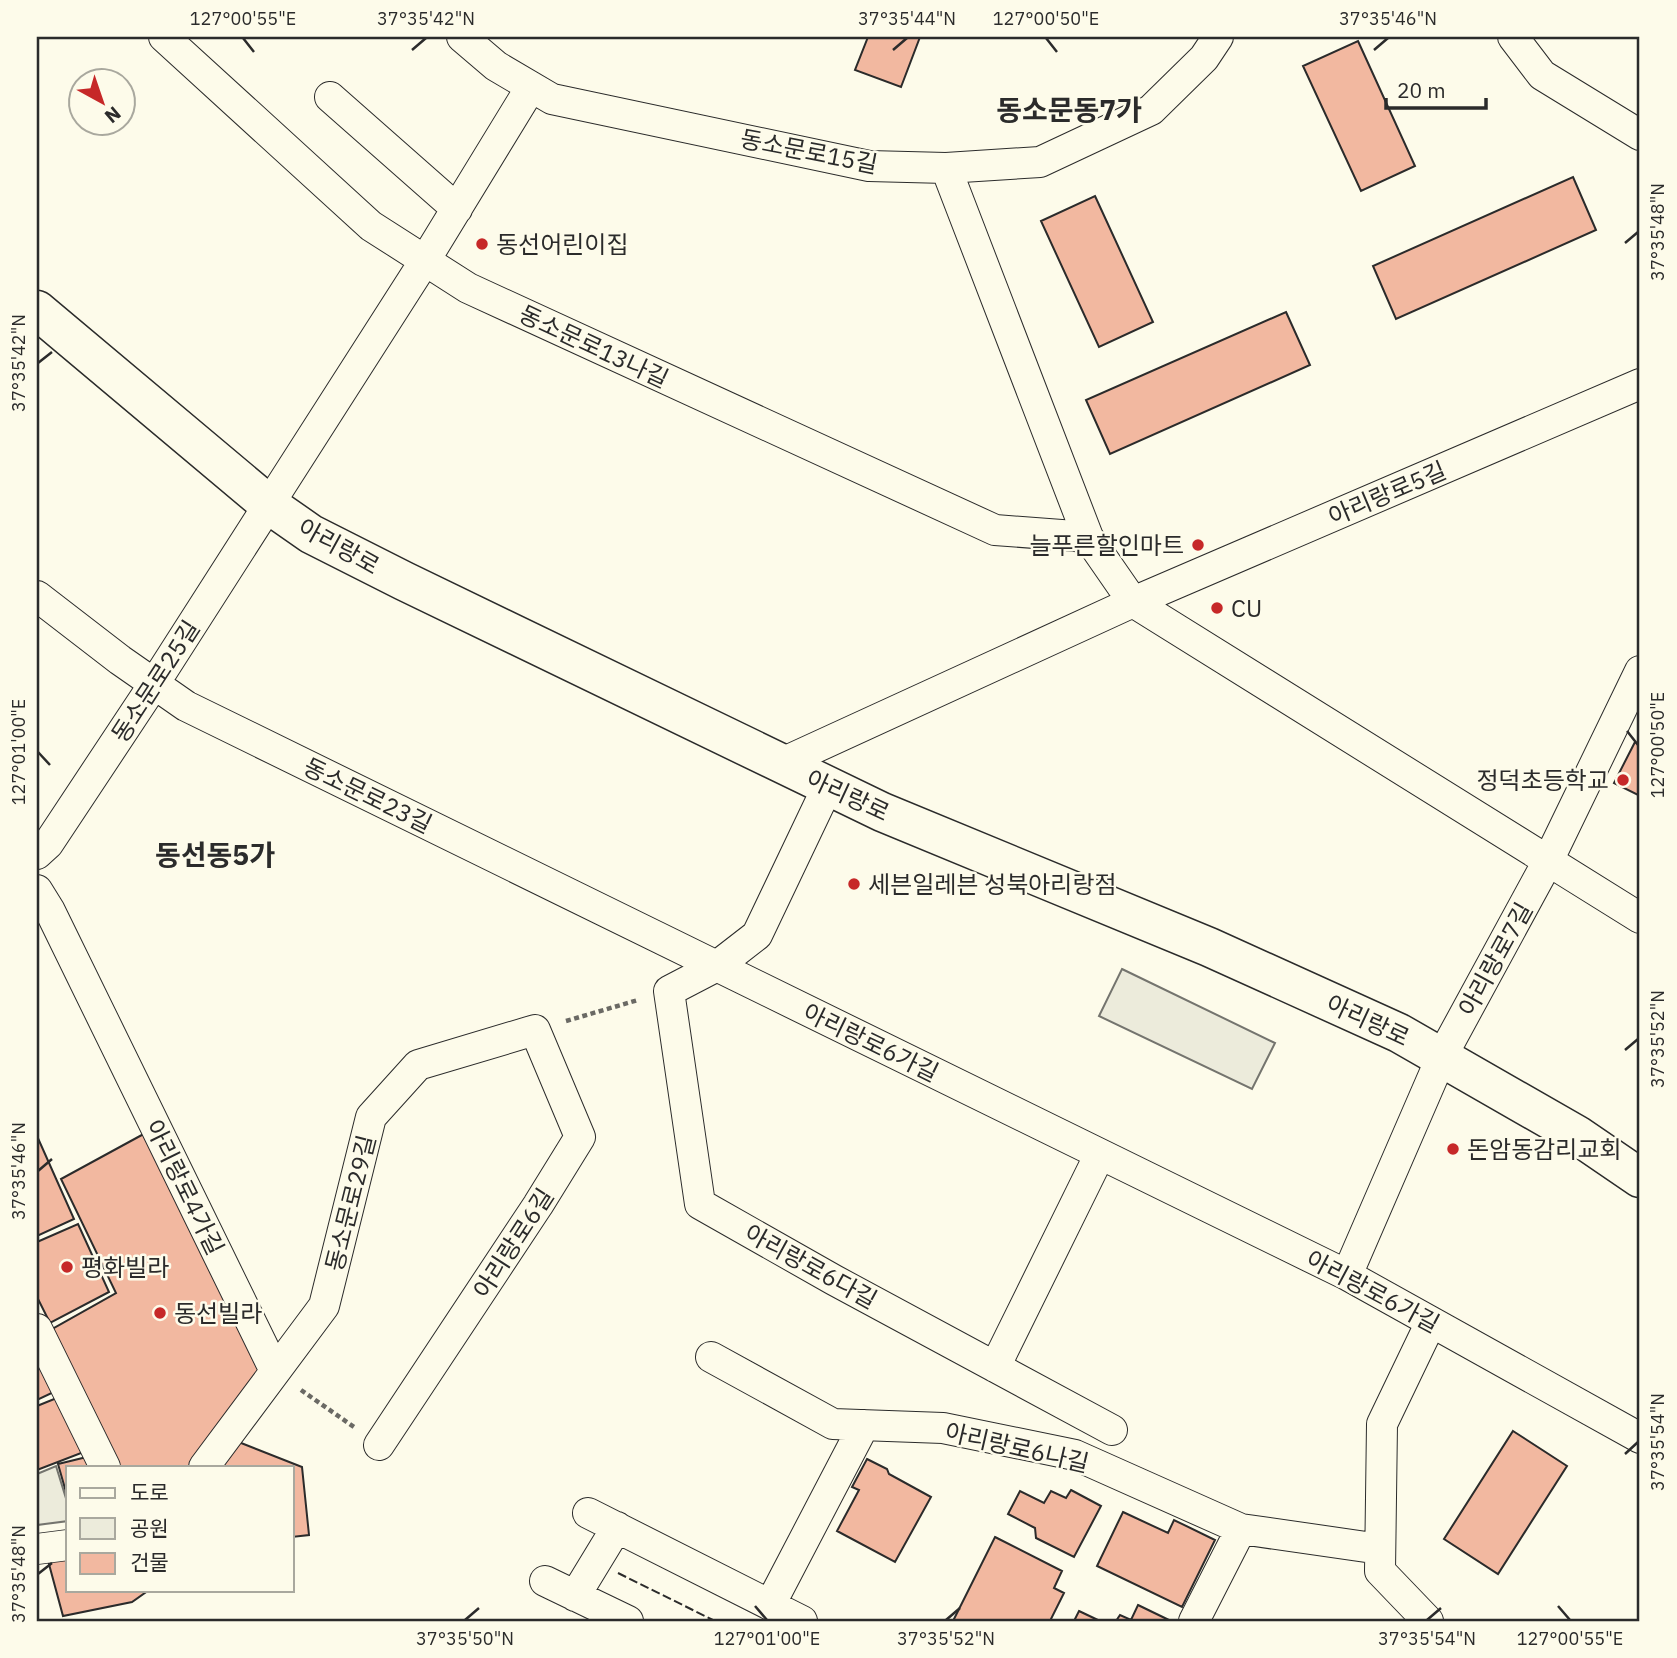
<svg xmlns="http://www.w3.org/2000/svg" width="1677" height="1658" viewBox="0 0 1677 1658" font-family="'IBM Plex Sans','Noto Sans KR',sans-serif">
<rect width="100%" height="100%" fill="#fdfbea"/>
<path fill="#ecebdb" stroke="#74746e" stroke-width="2" d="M1122,969L1275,1043L1252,1089L1099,1016Z
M56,1466L68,1505V1521L37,1525V1474Z"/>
<path fill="#f2b8a0" stroke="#2b2b2b" stroke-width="2" d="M868,37H920L901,87L855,70Z
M1358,41L1415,166L1361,191L1303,66Z
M1573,177L1596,230L1396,319L1373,266Z
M1095,196L1153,322L1099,347L1041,221Z
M1286,312L1310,365L1110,454L1086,400Z
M1635,742L1640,745V796L1614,783Z
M151,1130L267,1372L194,1467H112L47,1332L116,1293L61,1179Z
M37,1136L74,1219L37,1236Z
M78,1224L109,1292L50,1323L37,1297V1242Z
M37,1346L56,1391L37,1400Z
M64,1395L89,1450L37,1470V1406Z
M1513,1431L1567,1466L1498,1574L1444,1539Z
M231,1439L302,1467L309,1535L292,1537V1467H211Z
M95,1455L99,1467H68V1499L58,1464Z
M867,1459L887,1469L889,1474L931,1497L895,1562L837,1531L859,1490L852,1487Z
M1071,1490L1101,1506L1074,1557L1036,1538L1035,1528L1008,1514L1020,1491L1044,1503L1051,1491L1066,1498Z
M1123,1512L1168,1533L1174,1520L1215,1540L1182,1607L1097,1566Z
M995,1537L1062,1571L1054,1588L1064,1593L1050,1621H953Z
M68,1550V1590H149L132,1602L63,1616L46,1553Z
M1138,1605L1171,1621H1116L1120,1615L1131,1620Z
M1079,1611L1100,1621H1074Z"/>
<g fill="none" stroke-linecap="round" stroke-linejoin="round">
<defs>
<path id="minor" d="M164,37L371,226L468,288L995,530L1088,537
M462,37L496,66L552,99L869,166L946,168L1040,162L1151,110L1204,58L1218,37
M1513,37L1542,75L1640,135
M330,97L457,209
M946,168L1088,537L1133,602L1640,918
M37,596L120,660L186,706L1347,1275L1640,1438
M782,763L1133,602L1640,384
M828,786L757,935L717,966L669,991L700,1204L834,1280L1112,1430
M37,854L48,844L154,684L424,262L531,87
M37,890L50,911L275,1371
M1347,1275L1442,1056L1548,861L1640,671
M37,1329L105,1467
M711,1357L833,1424L943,1428L1075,1455L1241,1529L1380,1549
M995,1367L1100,1154
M204,1467L324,1306L371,1117L418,1065L535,1030L580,1137L538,1205L379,1445
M588,1513L802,1621
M37,1549L68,1545
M545,1581L628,1621
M575,1596L617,1527
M770,1605L864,1425
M1194,1621L1241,1529
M1428,1621L1380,1571L1382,1424L1431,1322"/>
<path id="secondary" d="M37,310L268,504L311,534L404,581L882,812L1209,947L1399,1033L1577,1135L1640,1178"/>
</defs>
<use href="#minor" stroke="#2b2b2b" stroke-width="32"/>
<use href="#secondary" stroke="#2b2b2b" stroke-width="41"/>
<path stroke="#6a6964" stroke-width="4.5" stroke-dasharray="5 3.5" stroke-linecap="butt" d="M566,1021L638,1000
M301,1390L354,1427"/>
<use href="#minor" stroke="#fdfbea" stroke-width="30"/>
<use href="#secondary" stroke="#fdfbea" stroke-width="38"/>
<path stroke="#2b2b2b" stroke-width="2" stroke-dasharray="9 3.5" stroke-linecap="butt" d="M618,1573L715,1621"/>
</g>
<path fill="none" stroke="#2b2b2b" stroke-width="2.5" d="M243,38L254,52M1046,38L1057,52M412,50L426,38M893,50L907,38M1374,50L1388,38M1625,243L1638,232M38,363L52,352M1627,731L1638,745M38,752L50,765M1625,1050L1638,1039M38,1171L52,1159M1625,1454L1638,1442M38,1574L52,1563M755,1606L767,1620M1558,1606L1570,1620M465,1620L479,1608M946,1620L960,1608M1427,1620L1441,1608"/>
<g fill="#c62828" stroke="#fdfbea" stroke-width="2.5">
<circle cx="482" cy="244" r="7"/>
<circle cx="1198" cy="545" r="7"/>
<circle cx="1217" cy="608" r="7"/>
<circle cx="1623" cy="780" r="7"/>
<circle cx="854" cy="884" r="7"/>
<circle cx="1453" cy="1149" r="7"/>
<circle cx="67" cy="1267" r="7"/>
<circle cx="160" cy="1313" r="7"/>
</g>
<g text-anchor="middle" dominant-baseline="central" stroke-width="5" stroke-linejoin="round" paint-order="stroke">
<g font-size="24" fill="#2b2b2b" stroke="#fdfbea">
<text transform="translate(809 151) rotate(11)">동소문로15길</text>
<text transform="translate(594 346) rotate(25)">동소문로13나길</text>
<text transform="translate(1387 493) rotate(-23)">아리랑로5길</text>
<text transform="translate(339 546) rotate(29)">아리랑로</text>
<text transform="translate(155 681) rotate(-57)">동소문로25길</text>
<text transform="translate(368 795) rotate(26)">동소문로23길</text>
<text transform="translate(848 795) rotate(25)">아리랑로</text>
<text transform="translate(1495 959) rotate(-61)">아리랑로7길</text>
<text transform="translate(1368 1020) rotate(25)">아리랑로</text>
<text transform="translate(871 1042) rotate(26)">아리랑로6가길</text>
<text transform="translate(185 1187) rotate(64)">아리랑로4가길</text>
<text transform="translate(350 1203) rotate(-76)">동소문로29길</text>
<text transform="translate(513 1243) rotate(-57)">아리랑로6길</text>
<text transform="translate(811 1266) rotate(29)">아리랑로6다길</text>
<text transform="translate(1373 1291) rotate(28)">아리랑로6가길</text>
<text transform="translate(1017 1447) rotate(13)">아리랑로6나길</text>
</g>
<g font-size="24" fill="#2b2b2b" stroke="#fdfbea" text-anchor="start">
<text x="496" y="244">동선어린이집</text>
<text x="1184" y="545" text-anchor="end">늘푸른할인마트</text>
<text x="1231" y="608">CU</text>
<text x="1609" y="780" text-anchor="end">정덕초등학교</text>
<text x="868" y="884">세븐일레븐 성북아리랑점</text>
<text x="1467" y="1149">돈암동감리교회</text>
<text x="81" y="1267">평화빌라</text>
<text x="174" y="1313">동선빌라</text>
</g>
<g font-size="28" font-weight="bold" fill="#2b2b2b" stroke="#fdfbea">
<text x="1069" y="109">동소문동7가</text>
<text x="215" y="854">동선동5가</text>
</g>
</g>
<rect width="1677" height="1658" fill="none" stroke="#fdfbea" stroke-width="77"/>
<rect x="66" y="1466" width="228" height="126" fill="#fdfbea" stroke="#a9a89e" stroke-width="2"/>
<rect x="80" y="1488" width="35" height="10" fill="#fdfbea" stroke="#a9a89e" stroke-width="2"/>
<text x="130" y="1500" font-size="21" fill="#2b2b2b">도로</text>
<rect x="80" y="1518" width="35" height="21" fill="#ecebdb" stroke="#a9a89e" stroke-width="2"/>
<text x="130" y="1536" font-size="21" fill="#2b2b2b">공원</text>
<rect x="80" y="1553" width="35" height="21" fill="#f2b8a0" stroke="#a9a89e" stroke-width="2"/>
<text x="130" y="1570" font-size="21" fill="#2b2b2b">건물</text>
<g transform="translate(102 102) rotate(140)"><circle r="33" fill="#fdfbea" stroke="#a9a89e" stroke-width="2"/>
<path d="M0-5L12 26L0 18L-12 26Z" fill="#c62828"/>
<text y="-10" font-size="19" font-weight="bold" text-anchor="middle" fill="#2b2b2b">N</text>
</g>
<path d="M1386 98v10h100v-10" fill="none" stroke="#2b2b2b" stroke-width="3.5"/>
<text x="1397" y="98" font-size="21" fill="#2b2b2b" stroke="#fdfbea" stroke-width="5" paint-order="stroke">20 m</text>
<rect x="38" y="38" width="1600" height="1582" fill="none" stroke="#2b2b2b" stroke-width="2.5"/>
<g font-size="18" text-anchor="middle" fill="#2b2b2b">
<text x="243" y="25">127°00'55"E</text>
<text x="426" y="25">37°35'42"N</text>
<text x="907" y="25">37°35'44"N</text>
<text x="1046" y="25">127°00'50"E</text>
<text x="1388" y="25">37°35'46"N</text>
<text transform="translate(1658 232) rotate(-90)" y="6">37°35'48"N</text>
<text transform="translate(19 363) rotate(-90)" y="6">37°35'42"N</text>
<text transform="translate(1658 745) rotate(-90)" y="6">127°00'50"E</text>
<text transform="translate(19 752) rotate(-90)" y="6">127°01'00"E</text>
<text transform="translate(1658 1039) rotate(-90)" y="6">37°35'52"N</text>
<text transform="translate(19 1171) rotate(-90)" y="6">37°35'46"N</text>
<text transform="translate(1658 1442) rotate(-90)" y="6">37°35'54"N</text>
<text transform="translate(19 1574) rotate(-90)" y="6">37°35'48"N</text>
<text x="465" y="1645">37°35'50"N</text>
<text x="767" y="1645">127°01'00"E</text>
<text x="946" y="1645">37°35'52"N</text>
<text x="1427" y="1645">37°35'54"N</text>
<text x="1570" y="1645">127°00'55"E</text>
</g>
</svg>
